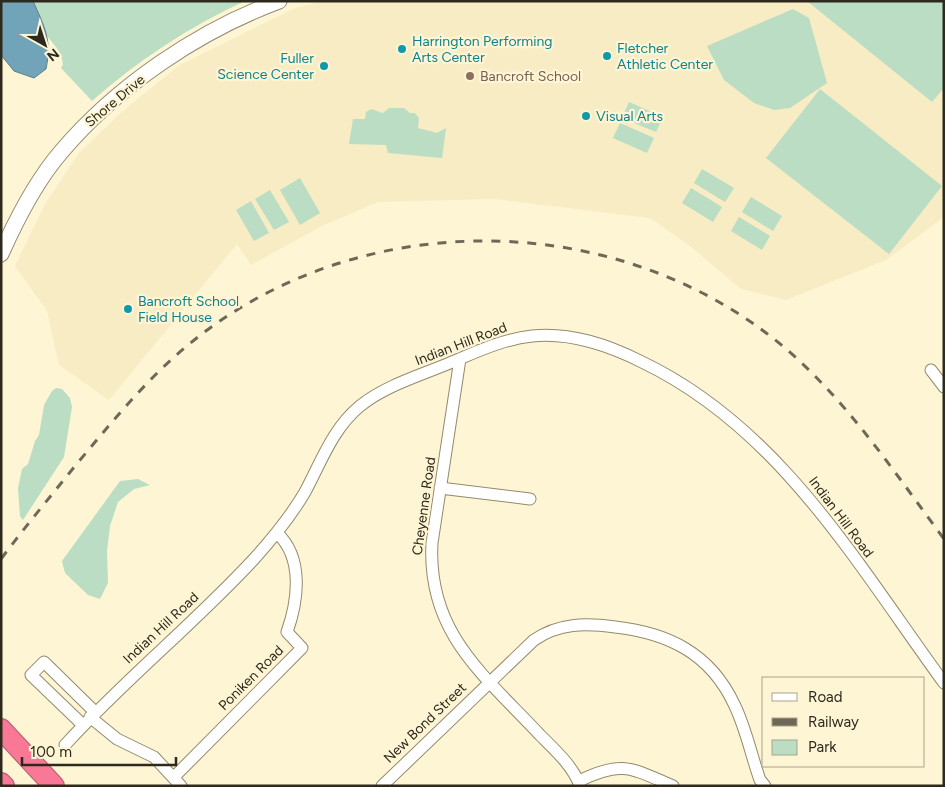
<svg xmlns="http://www.w3.org/2000/svg" width="945" height="787" viewBox="0 0 945 787" font-family="Figtree,sans-serif">
<rect width="100%" height="100%" fill="#fef5d5"/>
<path fill="#f7ecc4" d="M322,1H944V217L886,260L786,300L741,289L690,246L650,218L494,199L378,202L322,226L251,265L237,244L109,400L59,365L47,311L15,266L45,204L79,153L124,110L178,66L295,8Z"/>
<path fill="#baddc3" d="M30,1H245C189,27 138,60 92,101L61,68L63,65C62,50 51,42 43,31C38,22 35,11 30,1Z
M807,1H944V88L932,102Z
M793,9L809,18L827,83L790,108L774,110L754,103L724,80L707,46Z
M820,89L942,186L889,254L766,158Z
M629,102L663,117L656,132L622,118Z
M389,108H404L410,113H415L419,118L418,128L437,133L446,128L442,158L388,153L386,145L349,144L353,119H365L366,112L371,109L383,113Z
M620,123L654,138L647,153L613,138Z
M702,169L734,188L725,202L694,183Z
M300,178L320,213L300,225L280,190Z
M691,188L722,207L713,222L682,203Z
M270,190L289,222L274,230L255,199Z
M751,197L782,216L773,231L742,212Z
M251,201L269,233L254,241L236,210Z
M739,217L770,236L762,250L731,231Z
M56,388L62,389L70,398L72,407L64,457L23,520L20,516L18,488L22,469L28,464L35,441L39,435L44,405L52,391Z
M138,479L150,485L134,489L118,502L110,526L107,551L108,583L100,599L88,595L65,573L62,561L120,481Z"/>
<path fill="#71a4b8" stroke="#5d7f8a" d="M1,1H33C45,28 52,40 46,69L34,78L14,71L1,55Z"/>
<g fill="none" stroke-linecap="round" stroke-linejoin="round">
<defs>
<path id="street" d="M460,359L432,543C427,633 484,675 540,735C555,750 573,766 580,786
M931,370L944,387
M440,488L530,499
M90,717L117,739L154,757L181,786
M83,725L31,675L44,662L95,712
M65,745C125,679 194,624 254,559C273,538 291,516 305,492C321,462 333,428 360,406C386,385 422,375 452,362C478,351 504,339 532,336C571,332 608,345 642,362C780,428 857,564 944,683
M174,777L302,648L287,632C298,601 304,558 277,533
M579,781C622,760 631,768 673,786
M382,786L534,640C559,623 585,623 615,627C668,633 710,653 734,704C746,728 751,755 760,780L765,786"/>
<path id="secondary" d="M1,254C17,218 36,181 61,152C117,86 198,31 279,1"/>
<path id="highway" d="M1,729L54,786
M1,783L4,786"/>
</defs>
<use href="#street" stroke="#928a6d" stroke-width="13"/>
<use href="#secondary" stroke="#928a6d" stroke-width="17"/>
<use href="#highway" stroke="#b15c6c" stroke-width="22"/>
<use href="#street" stroke="#fff" stroke-width="11"/>
<use href="#secondary" stroke="#fff" stroke-width="15"/>
<use href="#highway" stroke="#f87896" stroke-width="20"/>
<path stroke="#6e6956" stroke-width="3" stroke-dasharray="9 9" stroke-linecap="butt" d="M1,559C25,527 50,497 75,466C112,422 148,377 193,341C362,205 619,208 785,348C848,402 895,473 944,539"/>
</g>
<g fill="#0f9aa8" stroke="#fef5d5" stroke-width="2">
<circle cx="402" cy="49" r="5"/>
<circle cx="607" cy="56" r="5"/>
<circle cx="324" cy="66" r="5"/>
<circle cx="586" cy="116" r="5"/>
<circle cx="128" cy="309" r="5"/>
</g>
<circle fill="#8d6e63" stroke="#fef5d5" stroke-width="2" cx="470" cy="76" r="5"/>
<g text-anchor="middle" dominant-baseline="central" stroke-width="4.5" stroke-linejoin="round" paint-order="stroke">
<g font-size="14" fill="#0d838f" stroke="#fef5d5" text-anchor="start">
<text x="412" y="41">Harrington Performing<tspan x="412" dy="16">Arts Center</tspan></text>
<text x="617" y="48">Fletcher<tspan x="617" dy="16">Athletic Center</tspan></text>
<text x="314" y="58" text-anchor="end">Fuller<tspan x="314" dy="16">Science Center</tspan></text>
<text x="596" y="116">Visual Arts</text>
<text x="138" y="301">Bancroft School<tspan x="138" dy="16">Field House</tspan></text>
</g>
<g font-size="14" fill="#785e54" stroke="#fef5d5" text-anchor="start">
<text x="480" y="76">Bancroft School</text>
</g>
<g font-size="14" fill="#2d291d" stroke="#fef5d5">
<text transform="translate(115 101) rotate(-40)">Shore Drive</text>
<text transform="translate(461 344) rotate(-21)">Indian Hill Road</text>
<text transform="translate(424 506) rotate(-82)">Cheyenne Road</text>
<text transform="translate(841 517) rotate(53)">Indian Hill Road</text>
<text transform="translate(161 628) rotate(-43)">Indian Hill Road</text>
<text transform="translate(251 678) rotate(-45)">Poniken Road</text>
<text transform="translate(425 723) rotate(-44)">New Bond Street</text>
</g>
</g>
<rect width="945" height="787" fill="none" stroke="#2d291d" stroke-width="5"/>
<rect x="762" y="677" width="162" height="90" fill="#fef5d5" stroke="#aaa38b"/>
<rect x="772" y="693" width="25" height="8" fill="#ffffff" stroke="#aaa38b"/>
<text x="808" y="702" font-size="15" fill="#2d291d">Road</text>
<rect x="772" y="718" width="25" height="8" fill="#6e6956" stroke="#aaa38b"/>
<text x="808" y="727" font-size="15" fill="#2d291d">Railway</text>
<rect x="772" y="740" width="25" height="15" fill="#baddc3" stroke="#aaa38b"/>
<text x="808" y="752" font-size="15" fill="#2d291d">Park</text>
<g transform="translate(45 45) rotate(141)" stroke="#fef5d5" stroke-width="4" paint-order="stroke">
<path d="M0-4L9 19L0 12L-9 19Z" fill="#2d291d"/>
<text y="-8" font-size="14" font-weight="bold" text-anchor="middle" fill="#2d291d">N</text>
</g>
<path d="M22 757v8h154v-8" fill="none" stroke="#2d291d" stroke-width="2.5"/>
<text x="30" y="757" font-size="15" fill="#2d291d" stroke="#fef5d5" stroke-width="4" paint-order="stroke">100 m</text>
</svg>
